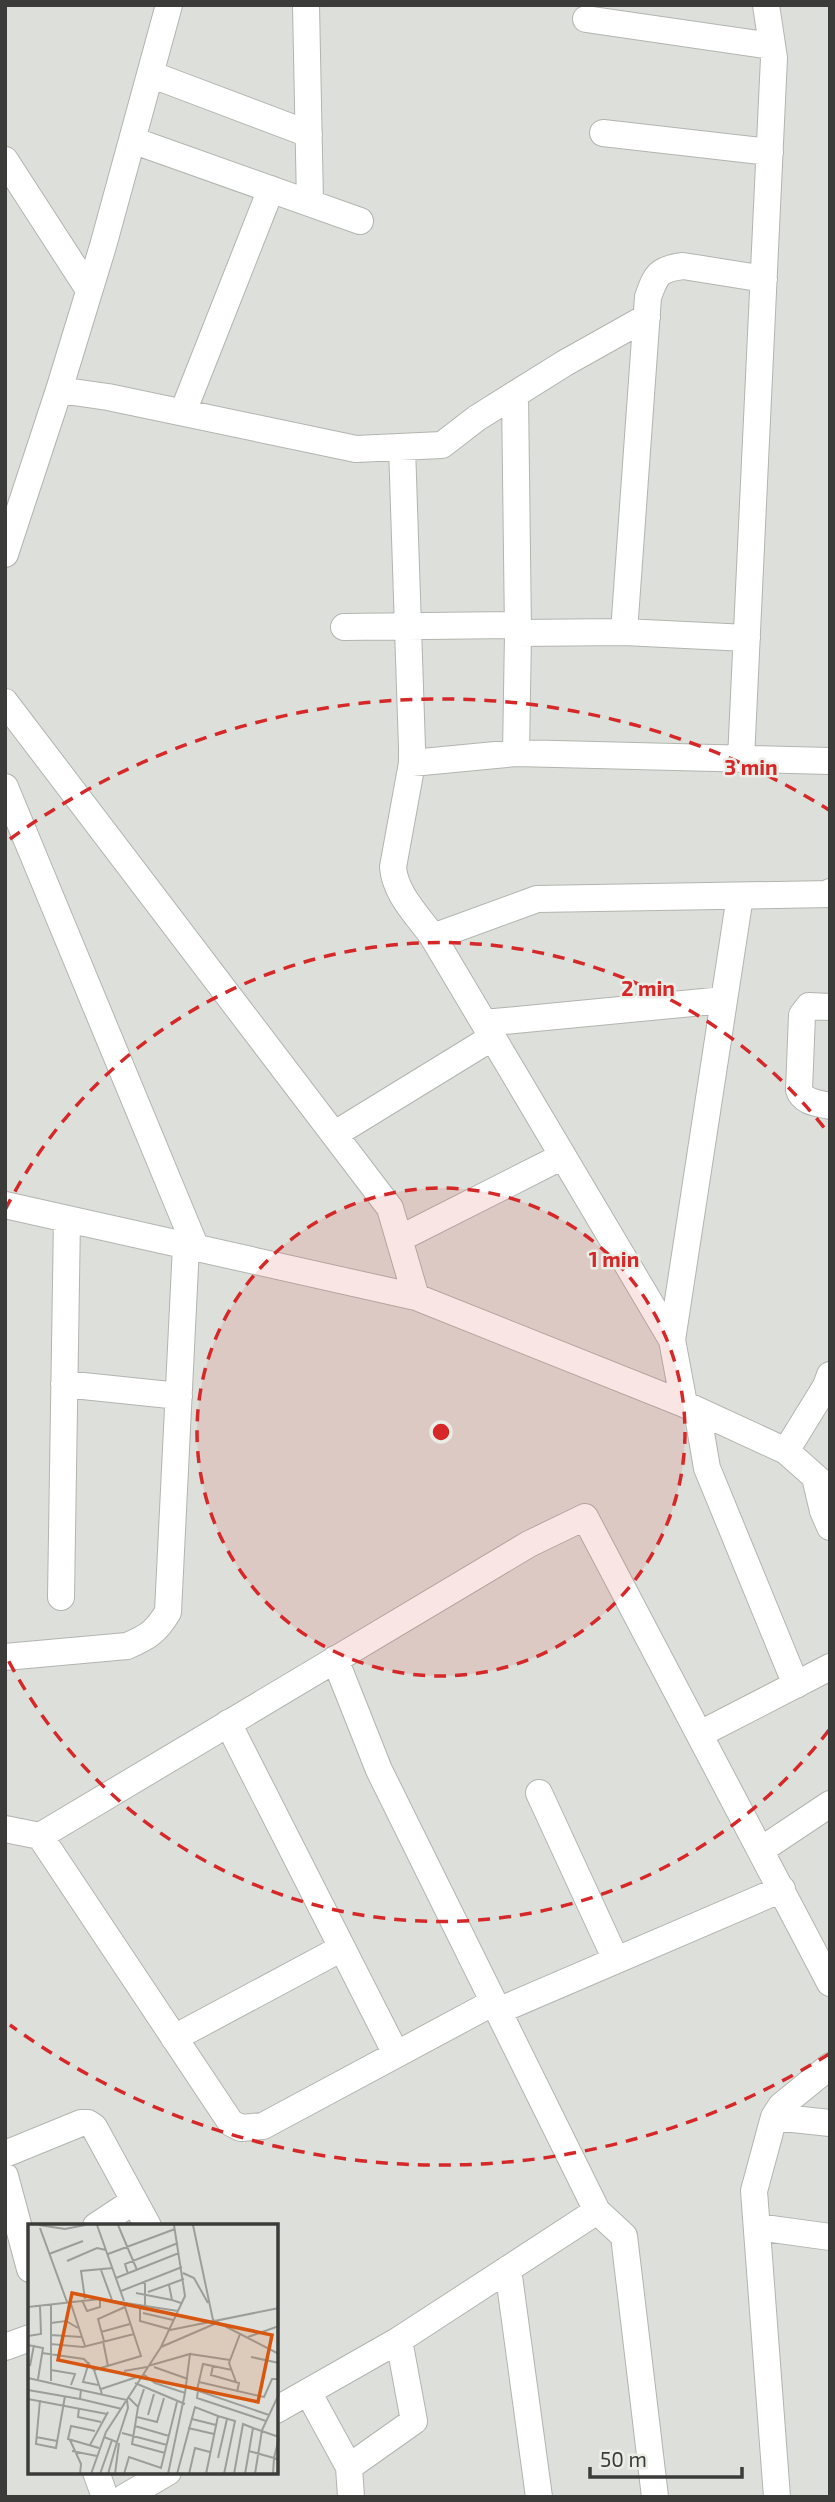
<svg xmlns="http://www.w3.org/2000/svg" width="835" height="2502" viewBox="0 0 835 2502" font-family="'Exo 2',sans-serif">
<rect width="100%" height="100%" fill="#dde0da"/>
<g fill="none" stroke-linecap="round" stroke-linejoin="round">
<defs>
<path id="minor" d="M306,5L310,203
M586,19L772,46
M150,74L309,134
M603,133L770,152
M132,140L360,221
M5,160L89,290
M59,390L108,397L356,449L442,445L477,418L565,363L647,317
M515,394L518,633L516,753L830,761
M183,412L271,189
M402,447L412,748V763L393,867C395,894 418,916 433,937
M5,554L59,390L103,246L169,5
M344,627L518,625
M624,632L747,638
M518,633L624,632L648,297C656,275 658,269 683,266L764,279
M5,702L390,1208L416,1297
M741,759L774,58L766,5
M412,763L516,753
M5,787L196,1248
M830,1007L809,1006L802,1015L799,1090C803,1103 819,1103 830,1106
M484,1023L724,1000
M335,1134L493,1037
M5,1205L416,1297L684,1404L786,1451L830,1490
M399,1239L563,1156
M672,1340L740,896
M64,1384L179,1396
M684,1404L672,1340L433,937L537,899L830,894V892
M697,1410L707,1468L796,1685
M786,1451L826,1386L830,1375
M815,1477L823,1511L830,1527
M61,1597L67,1219
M5,1657L127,1646C148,1637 156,1632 168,1612L186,1246
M335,1659L379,1770L597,2211L624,2236L655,2497
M228,1723L396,2054
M700,1734L830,1667
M539,1793L616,1960
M5,1829L40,1836L529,1544L585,1517L830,1983
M40,1836L231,2123L241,2128L263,2126L494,2002
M761,1850L830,1804
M498,2011L782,1889
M174,2038L342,1948
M774,2117L830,2123
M5,2154L81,2123H88L94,2127L148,2226
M5,2176L30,2269
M96,2226L134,2201
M758,2227L830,2237
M508,2269L539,2497
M5,2347L30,2338
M308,2392L349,2467
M276,2410L399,2340L597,2211
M96,2472L105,2497
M125,2497L168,2472
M351,2497L349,2467L414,2421L399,2340
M777,2497L754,2191L774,2117L781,2106L830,2066"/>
</defs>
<use href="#minor" stroke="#b1b5ae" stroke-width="28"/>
<use href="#minor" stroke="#fff" stroke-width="26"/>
</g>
<circle cx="441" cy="1432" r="244" fill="#d62828" fill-opacity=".12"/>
<g fill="none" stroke="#d62828" stroke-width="3.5" stroke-dasharray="12 9">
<circle cx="441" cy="1432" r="244"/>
<path d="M829 1730A489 489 0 0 1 5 1654M5 1210A489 489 0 0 1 829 1134"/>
<path d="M829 2054A733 733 0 0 1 10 2025M10 839A733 733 0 0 1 829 810"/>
</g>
<g transform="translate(28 2224)">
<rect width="250" height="250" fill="#dde0da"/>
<path fill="none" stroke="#9c9e9a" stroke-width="2" d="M11,1L37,5L57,1M69,1L96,77M90,1L109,46M165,1L185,96L251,130M12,4L39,78M21,30L55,17M80,30L147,5M39,37L69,24L78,26M73,46L84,76M155,49L166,54L180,79M100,50L97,40L150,19M88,54L151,29M117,57V81M141,61L144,76L153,79M93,67L154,43M120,68L156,55M108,69L144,76M57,75L53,47L85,44M54,76L59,87L72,83V75M42,77L57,122M112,80V97L141,105M0,83L72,75L150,87M115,89L145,96M23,99L38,97L50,104M142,106L251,84M73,108L102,100M23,111L53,113M0,112L13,110L12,82M220,113L251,102M75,117L80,142M76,117L70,95L97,83M23,120V81M0,121L15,124L10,155M133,123L191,98M14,129L56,135L66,146M162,130L202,136M223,133L251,139M61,138L55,158L70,161M2,142L6,121M185,142L183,151L211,159L209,168M126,143L160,155M23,146L47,150L43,161M96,147L119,143M115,150L127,159L157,169L162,130L120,142M0,154L53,166M23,157V120L55,123L106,110M171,158L236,173L244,155H251M208,158L201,139L212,110M107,159L157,180M159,163L241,191M73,165L112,152M0,166L52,175M169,166L175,140L204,146M170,166L169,174L238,197M74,170L66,146L113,132L97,83L99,78M100,173L110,183L116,165M0,175L79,190M12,176L8,220L28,224L37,172M110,183L107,202L141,212M51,184L50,193L73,198M120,191L126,170M109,193L129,198L136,174M164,195L188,201M107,202L104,220L137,229M160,204L186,210M225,204L251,213M67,207L43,202L40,215L71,224M94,209L139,221M8,213L29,217M76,213L89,218L80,250M251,214L246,234L251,235M42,216L53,240L52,250M89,218L100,184L99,176L53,166L52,175L94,185M62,221L80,188M44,227L69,232M221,227L246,234L245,250M190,234L199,195M63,250L78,208L133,123L157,72L146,1M72,250L84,216M87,250L91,219M96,250L101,233L133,244L149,178M140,250L157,169M149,250L167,183L190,192M161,250L167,224L182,228M178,250L190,192L207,197L196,250M206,250L215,200L225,204L217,250M227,250L234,206L251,170"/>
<path fill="#d75610" fill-opacity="0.15" stroke="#d75610" stroke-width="3.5" d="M44,69L244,111L230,178L30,136Z"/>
<rect width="250" height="250" fill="none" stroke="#3b3c39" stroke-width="3.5"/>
</g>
<circle cx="441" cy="1432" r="10" fill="#d62828" stroke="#eaeee7" stroke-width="3.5"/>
<g font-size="21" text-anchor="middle" font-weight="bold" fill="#d62828" stroke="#eaeee7" stroke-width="5" stroke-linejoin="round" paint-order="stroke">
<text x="751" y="775">3 min</text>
<text x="648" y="996">2 min</text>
<text x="614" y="1267">1 min</text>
</g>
<rect width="835" height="2502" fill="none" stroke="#3b3c39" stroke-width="14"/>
<path d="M590 2467v10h152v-10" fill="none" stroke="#3b3c39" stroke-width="3.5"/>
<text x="600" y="2467" font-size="21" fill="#3b3c39" stroke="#eaeee7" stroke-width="5" paint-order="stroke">50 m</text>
</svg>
